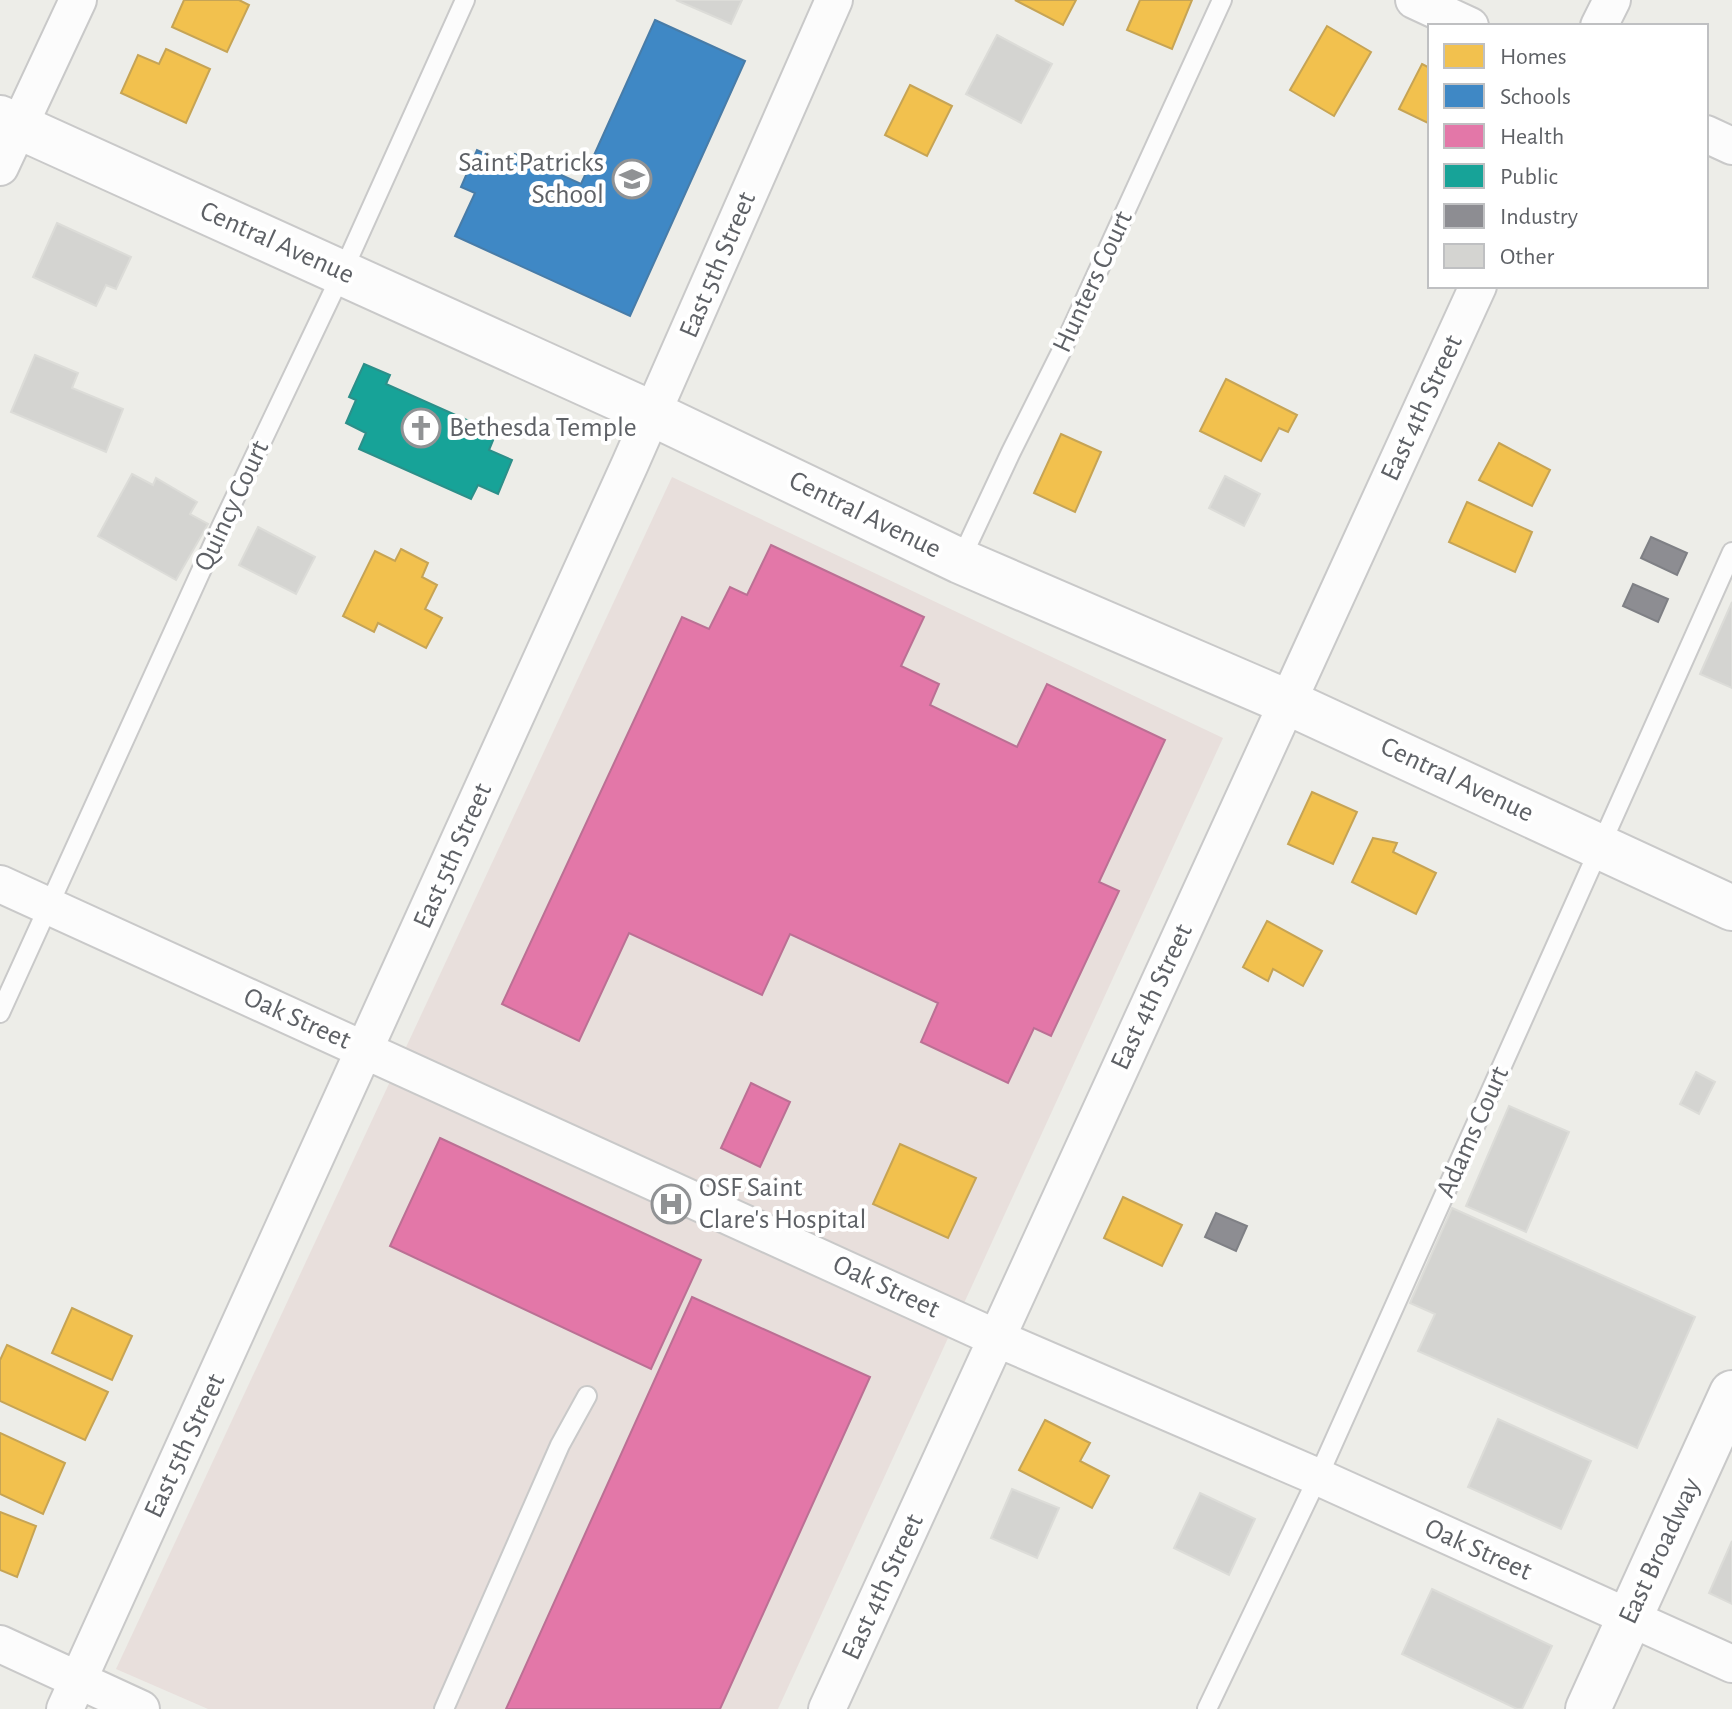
<svg xmlns="http://www.w3.org/2000/svg" width="1732" height="1709" viewBox="0 0 1732 1709" font-family="'Alegreya Sans',sans-serif">
<rect width="100%" height="100%" fill="#edede8"/>
<path fill="#e8dfdc" d="M672,477L1223,738L778,1709H208L116,1669Z"/>
<path fill="#f2c14e" stroke="#c6a455" stroke-width="2" d="M184,0H239L249,5L227,52L172,27Z
M1015,0H1076L1063,25Z
M1140,0H1192L1172,49L1127,30Z
M1327,26L1371,52L1334,116L1290,90Z
M166,49L210,69L186,123L121,93L138,55L159,64Z
M1422,64L1430,68V124L1399,109Z
M910,85L952,106L927,156L885,135Z
M1226,379L1297,415L1288,432L1279,428L1261,461L1200,431Z
M1061,434L1101,452L1075,512L1034,493Z
M1499,443L1550,470L1532,506L1479,480Z
M1467,502L1532,532L1515,572L1449,542Z
M401,549L428,563L422,577L437,585L425,609L442,618L426,648L378,623L374,632L343,616L375,551L395,561Z
M1312,792L1357,812L1333,864L1288,844Z
M1373,838L1397,843L1393,852L1436,873L1416,914L1352,882Z
M1267,921L1322,951L1303,986L1273,969L1268,981L1243,967Z
M900,1144L976,1178L948,1238L873,1204Z
M1123,1197L1182,1225L1162,1266L1104,1238Z
M72,1308L132,1336L112,1380L52,1353Z
M7,1345L108,1392L85,1440L0,1401V1360Z
M1045,1420L1090,1443L1080,1461L1109,1476L1092,1508L1019,1470Z
M0,1433L65,1463L43,1514L0,1494Z
M0,1512L36,1526L17,1577L0,1570Z"/>
<path fill="#3f88c5" stroke="#487ca8" stroke-width="2" d="M655,20L745,61L630,316L455,236L475,193L461,187L477,150L510,165L515,154L581,184Z"/>
<path fill="#e377a8" stroke="#bb7094" stroke-width="2" d="M771,545L924,617L901,666L939,684L930,705L1017,747L1047,684L1165,740L1099,882L1119,891L1051,1036L1034,1028L1008,1083L921,1042L938,1003L790,934L762,995L629,933L579,1041L502,1004L682,617L709,629L730,587L747,595Z
M751,1083L790,1102L760,1167L721,1148Z
M440,1138L701,1260L651,1369L390,1246Z
M692,1297L870,1377L720,1709H506Z"/>
<path fill="#17a398" stroke="#2c8f89" stroke-width="2" d="M364,364L390,375L386,384L496,433L489,450L512,460L498,494L478,485L471,499L359,449L366,433L346,423L356,400L349,397Z"/>
<path fill="#8d8d92" stroke="#7f8085" stroke-width="2" d="M1651,537L1687,553L1677,575L1641,558Z
M1633,584L1668,599L1658,622L1623,606Z
M1216,1213L1247,1226L1236,1251L1205,1237Z"/>
<path fill="#d4d4d1" stroke="#dcdcd8" stroke-width="2" d="M676,0H742L731,24Z
M997,35L1052,64L1021,123L966,94Z
M57,223L131,257L116,289L106,285L96,306L33,277Z
M35,355L78,373L72,388L123,409L106,452L11,412Z
M132,474L153,485L156,478L197,502L190,514L208,524L176,580L98,536Z
M1225,476L1260,494L1244,526L1209,508Z
M258,527L315,557L296,594L239,565Z
M1732,602V688L1700,674Z
M1696,1072L1715,1082L1699,1114L1680,1104Z
M1509,1106L1569,1132L1526,1232L1466,1206Z
M1452,1208L1695,1317L1637,1448L1418,1351L1435,1314L1410,1303Z
M1498,1419L1591,1461L1561,1529L1468,1487Z
M1012,1489L1059,1508L1037,1558L991,1538Z
M1200,1493L1255,1519L1229,1575L1174,1548Z
M1732,1541V1604L1709,1593Z
M1432,1589L1552,1646L1522,1709H1517L1402,1654Z"/>
<g fill="none" stroke-linecap="round" stroke-linejoin="round">
<defs>
<path id="service" d="M960,561L1011,452L1061,352L1222,0
M0,1013L221,527L342,273L465,0
M444,1709L560,1445L587,1396
M1207,1709L1318,1477L1732,552"/>
<path id="minor" d="M1414,0L1470,26
M1599,26L1612,0
M1706,134L1732,146
M0,167L78,0
M0,884L996,1338L1318,1477L1732,1664
M0,1644L141,1709
M65,1709L630,464L834,0
M827,1709L1478,286"/>
<path id="tertiary" d="M0,118L653,414L960,561L1287,702L1732,908
M1588,1709L1732,1393"/>
</defs>
<use href="#service" stroke="#c9c9c9" stroke-width="22"/>
<use href="#minor" stroke="#c9c9c9" stroke-width="40"/>
<use href="#tertiary" stroke="#c9c9c9" stroke-width="48"/>
<use href="#service" stroke="#fcfcfc" stroke-width="18"/>
<use href="#minor" stroke="#fcfcfc" stroke-width="36"/>
<use href="#tertiary" stroke="#fcfcfc" stroke-width="44"/>
</g>
<defs>
<symbol id="school-ring" viewBox="-11 -11 22 22"><circle r="9.5" fill="#fff" stroke="#909294" stroke-width="1.5"/><path d="M0-5L7-2L0 1L-7-2ZM-4 1L0 2.5L4 1V4Q0 6-4 4Z" fill="#909294"/></symbol>
<symbol id="church-ring" viewBox="-11 -11 22 22"><circle r="9.5" fill="#fff" stroke="#909294" stroke-width="1.5"/><path d="M-1.2-6h2.4v3.5h3.3v2.4h-3.3V6h-2.4V-.1h-3.3v-2.4h3.3Z" fill="#909294"/></symbol>
<symbol id="hospital-ring" viewBox="-11 -11 22 22"><circle r="9.5" fill="#fff" stroke="#909294" stroke-width="1.5"/><path d="M-5-5h3v3.5h4V-5h3V5h-3V1.5h-4V5h-3Z" fill="#909294"/></symbol>
</defs>
<g fill-rule="evenodd">
<use href="#school-ring" x="610" y="157" width="44" height="44"/>
<use href="#church-ring" x="399" y="406" width="44" height="44"/>
<use href="#hospital-ring" x="649" y="1182" width="44" height="44"/>
</g>
<g text-anchor="middle" dominant-baseline="central" stroke-width="8" stroke-linejoin="round" paint-order="stroke">
<g font-size="28" fill="#5e6166" stroke="#fff" text-anchor="start">
<text x="604" y="163" text-anchor="end">Saint Patricks<tspan x="604" dy="32">School</tspan></text>
<text x="449" y="428">Bethesda Temple</text>
<text x="699" y="1188">OSF Saint<tspan x="699" dy="32">Clare's Hospital</tspan></text>
</g>
<g font-size="28" fill="#5e6166" stroke="#fff">
<text transform="translate(277 243) rotate(24)">Central Avenue</text>
<text transform="translate(718 265) rotate(-67)">East 5th Street</text>
<text transform="translate(1093 282) rotate(-65)">Hunters Court</text>
<text transform="translate(1422 408) rotate(-65)">East 4th Street</text>
<text transform="translate(232 506) rotate(-65)">Quincy Court</text>
<text transform="translate(865 515) rotate(26)">Central Avenue</text>
<text transform="translate(1457 780) rotate(25)">Central Avenue</text>
<text transform="translate(453 856) rotate(-66)">East 5th Street</text>
<text transform="translate(1152 997) rotate(-65)">East 4th Street</text>
<text transform="translate(297 1019) rotate(24)">Oak Street</text>
<text transform="translate(1473 1132) rotate(-66)">Adams Court</text>
<text transform="translate(886 1287) rotate(25)">Oak Street</text>
<text transform="translate(185 1446) rotate(-65)">East 5th Street</text>
<text transform="translate(1478 1550) rotate(24)">Oak Street</text>
<text transform="translate(1660 1551) rotate(-65)">East Broadway</text>
<text transform="translate(883 1587) rotate(-65)">East 4th Street</text>
</g>
</g>
<rect x="1428" y="24" width="280" height="264" fill="#ffffff" stroke="#bfc0c2" stroke-width="2"/>
<rect x="1444" y="44" width="40" height="24" fill="#f2c14e" stroke="#bfc0c2" stroke-width="2"/>
<text x="1500" y="64" font-size="24" fill="#5e6166">Homes</text>
<rect x="1444" y="84" width="40" height="24" fill="#3f88c5" stroke="#bfc0c2" stroke-width="2"/>
<text x="1500" y="104" font-size="24" fill="#5e6166">Schools</text>
<rect x="1444" y="124" width="40" height="24" fill="#e377a8" stroke="#bfc0c2" stroke-width="2"/>
<text x="1500" y="144" font-size="24" fill="#5e6166">Health</text>
<rect x="1444" y="164" width="40" height="24" fill="#17a398" stroke="#bfc0c2" stroke-width="2"/>
<text x="1500" y="184" font-size="24" fill="#5e6166">Public</text>
<rect x="1444" y="204" width="40" height="24" fill="#8d8d92" stroke="#bfc0c2" stroke-width="2"/>
<text x="1500" y="224" font-size="24" fill="#5e6166">Industry</text>
<rect x="1444" y="244" width="40" height="24" fill="#d4d4d1" stroke="#bfc0c2" stroke-width="2"/>
<text x="1500" y="264" font-size="24" fill="#5e6166">Other</text>
</svg>
